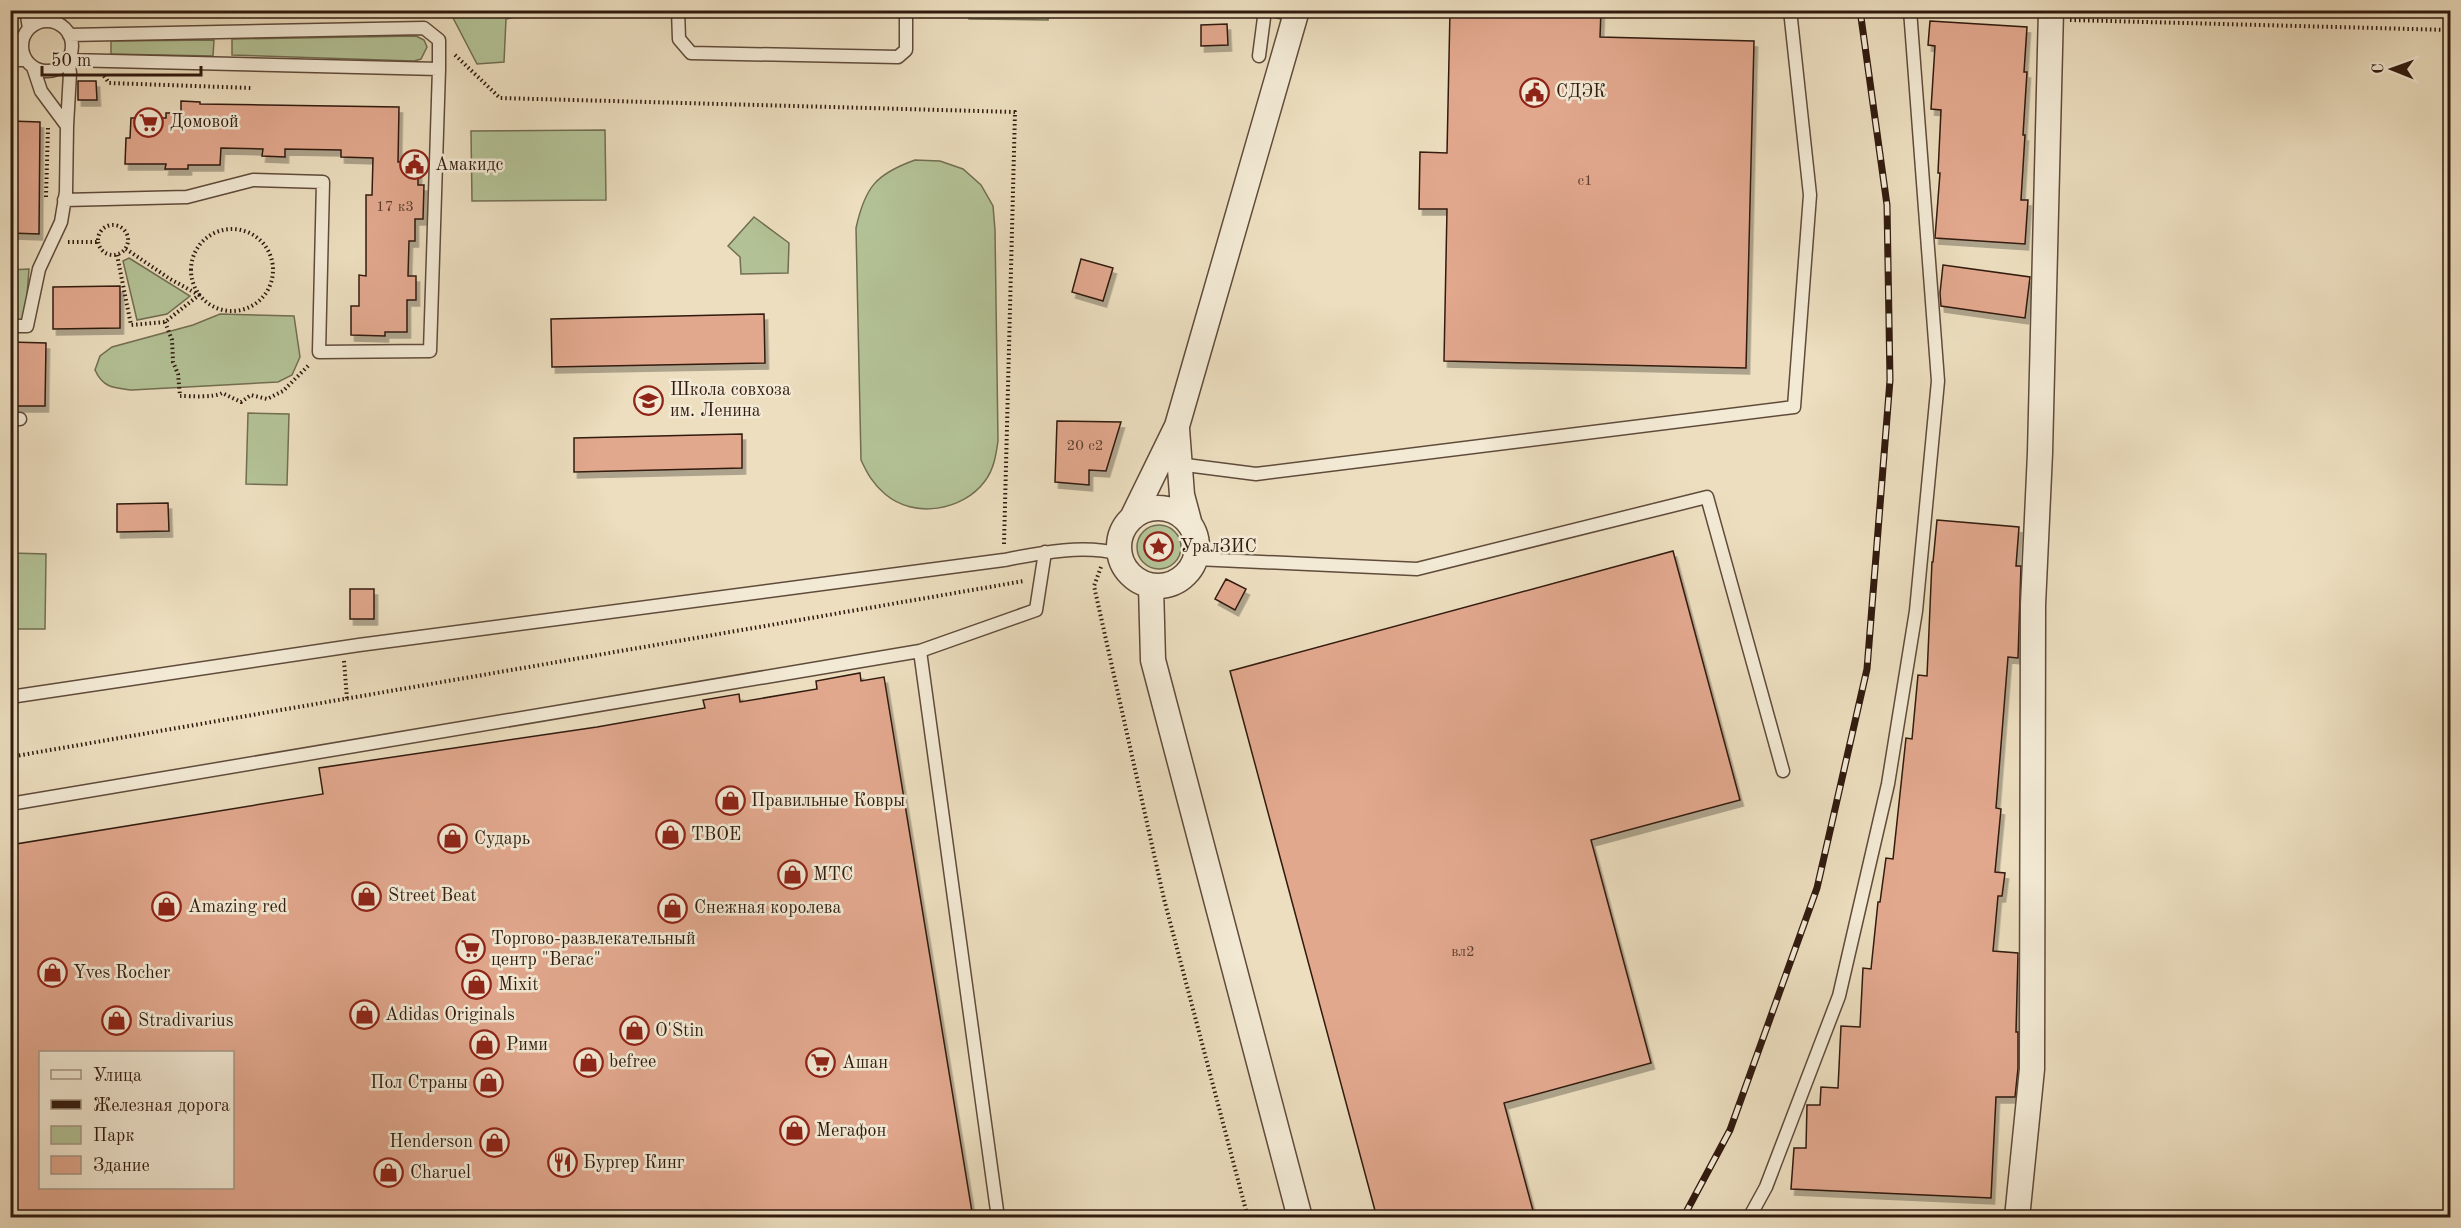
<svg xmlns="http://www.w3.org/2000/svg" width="2461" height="1228" viewBox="0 0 2461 1228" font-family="'Old Standard TT',serif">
<defs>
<filter id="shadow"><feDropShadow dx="3.5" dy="6" stdDeviation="0" flood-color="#0004"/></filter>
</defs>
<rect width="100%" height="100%" fill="#ecdebf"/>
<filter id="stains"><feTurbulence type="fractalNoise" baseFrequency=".00333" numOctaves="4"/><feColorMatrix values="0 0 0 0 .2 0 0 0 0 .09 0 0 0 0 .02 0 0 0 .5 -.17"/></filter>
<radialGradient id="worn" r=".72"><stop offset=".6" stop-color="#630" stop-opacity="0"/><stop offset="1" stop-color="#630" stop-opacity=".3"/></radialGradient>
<path fill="#b3c296" stroke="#726e52" stroke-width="1.5" d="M452,11H521L520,16L506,19L504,62L477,64L451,14Z
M969,11H1048V20L969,19Z
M416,36L424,40L427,47L421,59L414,61L232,55V39Z
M214,40L213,56L111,54V41Z
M605,130L606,200L472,201L471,131Z
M915,160L940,161L963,169L981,185L993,206L995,230L998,441C996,455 994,469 985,481C963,511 914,519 885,494C873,484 867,473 861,460L856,228C865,187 876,174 915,160Z
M754,217L789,243L788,273L741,274L740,257L728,246Z
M129,258L190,296L167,314L137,320L123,261Z
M29,269L25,321L11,322L10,270Z
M220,314L294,316L300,357L292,375L278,382L132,390C114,388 103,388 95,370L100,356L112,347L193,325Z
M248,413L289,414L287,485L246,484Z
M1137 547a22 22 0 1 1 44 0a22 22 0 1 1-44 0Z
M11,553L46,554L45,629H11Z"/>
<path fill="#e2a88e" stroke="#311a0f" stroke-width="1.5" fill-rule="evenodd" filter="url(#shadow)" d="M1450,10H1601L1600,37L1754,41L1746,368L1444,361L1447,209H1419L1420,152L1447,153Z
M1930,21L2027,27L2024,72H2027L2023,135H2025L2021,200H2028L2025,244L1935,238L1940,173H1938L1941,110L1931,109L1935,46L1928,45Z
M1227,24L1228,45L1201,46V25Z
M78,81H96L97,100H78Z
M181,101L200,102V104L399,107L398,162H418V185H424L423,219H415V241H409L408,276H416V300H407V332H385V336L351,335V306H359V275L366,276V195H372L373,158L341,157V150L285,149V157L262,156L263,149L221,148L220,165H188V169H165L166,164H125L126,138H130L131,118H166V113H181Z
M10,121L40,122L39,234L10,233Z
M1081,259L1113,268L1103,301L1072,292Z
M1943,265L2030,277L2025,318L1941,306L1940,293Z
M120,286V328L53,329V287Z
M764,314L765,363L552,367L551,319Z
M10,342L46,343L45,406H10Z
M1057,421L1121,422L1106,471L1089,470V485L1055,482Z
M742,434V468L574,472V438Z
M168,503L169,531L117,532V504Z
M1937,520L2019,527L2016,566H2021L2018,658L2008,657L1996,808L2001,809L1995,872L2005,873L2002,896H1998L1993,951L2018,953L2016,1032H2018V1068L2015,1097H1996L1991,1198L1791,1189L1794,1148H1806L1807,1105H1820L1821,1087L1838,1088L1841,1026L1860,1027L1863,968L1871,969L1878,902H1880L1886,858L1893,859L1906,738L1912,739L1918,675L1927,676L1932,562H1933Z
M1673,551L1740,800L1591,840L1651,1063L1504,1103L1535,1218H1377L1230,671Z
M1226,579L1246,589L1235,610L1215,599Z
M350,589H374V619H350Z
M860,673L861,681L884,677L973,1218H10V845L323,794L319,768L597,727L705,708L703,700L739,694L740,702L817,689L816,681ZM40,1053H232V1188H40Z"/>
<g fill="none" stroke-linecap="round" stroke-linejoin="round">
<defs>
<path id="lane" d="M26,10L29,28
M678,10L679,39L691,53L898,57L906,50V10
M1271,10L1295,15
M22 46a25 25 0 1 1 50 0a25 25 0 1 1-50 0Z
M1259,56L1265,10
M10,60H26
M67,126L70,73L68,60L439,69V40L424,28L69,35
M64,200L187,197L253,180L323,182L319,352L430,351L439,69
M10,326H27L39,269L61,222L66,192L67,126L41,91L33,67
M10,419H20
M1178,464L1256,474L1794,407L1810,195L1790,10
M1196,559L1417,569L1707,497L1783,771
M920,651L998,1218
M10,697L359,645L1004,560C1040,553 1083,544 1120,554
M10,804L920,651L1036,610L1045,552
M1749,1218L1766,1187L1839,996L1888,784L1916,611L1938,381L1910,10"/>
<path id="street" d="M1177,429L1182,495L1190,525
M1119 547a39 39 0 1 1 78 0a39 39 0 1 1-78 0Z
M1133,516L1177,426L1297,10
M1151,586L1153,660L1300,1218
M2017,1218L2032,1069L2033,605L2040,453L2051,10"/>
</defs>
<use href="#lane" stroke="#604b3b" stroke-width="15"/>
<use href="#street" stroke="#604b3b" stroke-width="27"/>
<path stroke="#311a0f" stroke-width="4" stroke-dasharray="1.5 3" stroke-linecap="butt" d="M66,10L76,19
M2070,20L2450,30
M455,55L500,98L1015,112L1004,544
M104,76L109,83L252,88
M46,197L48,127
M98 240a15 15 0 1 1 30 0a15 15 0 1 1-30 0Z
M191 270a41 41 0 1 1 82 0a41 41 0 1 1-82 0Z
M68,242H98
M117,255L131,325L165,322L199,295L170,279L126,249
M165,322L172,340L173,362L178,374L180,396C192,396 213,398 222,393L241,402L251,395L267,399L283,391L310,364
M1101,567L1094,586L1164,899L1248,1218
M344,661L347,699
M10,757L1024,581"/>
<use href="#lane" stroke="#f3ead5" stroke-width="12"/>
<use href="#street" stroke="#f3ead5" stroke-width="24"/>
<defs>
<path id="rail" d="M1683,1218L1730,1130L1817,888L1867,669L1890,380L1887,205L1860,10"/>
</defs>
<use href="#rail" stroke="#311a0f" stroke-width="7"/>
<use href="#rail" stroke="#f3ead5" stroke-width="4.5" stroke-dasharray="14" stroke-linecap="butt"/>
</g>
<defs>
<symbol id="civic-ring" viewBox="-11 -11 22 22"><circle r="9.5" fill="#f3ead5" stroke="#8f2418" stroke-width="1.5"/><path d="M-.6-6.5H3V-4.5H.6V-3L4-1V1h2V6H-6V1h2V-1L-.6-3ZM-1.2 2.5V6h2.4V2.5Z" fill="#8f2418"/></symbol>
<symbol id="supermarket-ring" viewBox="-11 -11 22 22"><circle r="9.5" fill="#f3ead5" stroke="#8f2418" stroke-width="1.5"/><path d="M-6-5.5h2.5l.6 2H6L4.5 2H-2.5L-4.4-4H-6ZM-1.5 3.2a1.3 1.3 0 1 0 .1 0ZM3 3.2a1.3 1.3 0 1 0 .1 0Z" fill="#8f2418"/></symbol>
<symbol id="school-ring" viewBox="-11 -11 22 22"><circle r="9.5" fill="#f3ead5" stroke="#8f2418" stroke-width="1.5"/><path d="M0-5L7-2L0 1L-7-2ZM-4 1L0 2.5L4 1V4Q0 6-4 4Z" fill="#8f2418"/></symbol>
<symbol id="sight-ring" viewBox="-11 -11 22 22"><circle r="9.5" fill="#f3ead5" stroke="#8f2418" stroke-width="1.5"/><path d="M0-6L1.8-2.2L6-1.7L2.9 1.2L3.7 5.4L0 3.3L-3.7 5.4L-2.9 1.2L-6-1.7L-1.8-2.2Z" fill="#8f2418"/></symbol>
<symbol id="shop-ring" viewBox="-11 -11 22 22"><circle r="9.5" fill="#f3ead5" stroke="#8f2418" stroke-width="1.5"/><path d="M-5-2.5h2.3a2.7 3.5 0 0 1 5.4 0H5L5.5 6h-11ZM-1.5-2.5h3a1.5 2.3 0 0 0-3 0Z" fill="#8f2418"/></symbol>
<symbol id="restaurant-ring" viewBox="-11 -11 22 22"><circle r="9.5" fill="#f3ead5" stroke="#8f2418" stroke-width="1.5"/><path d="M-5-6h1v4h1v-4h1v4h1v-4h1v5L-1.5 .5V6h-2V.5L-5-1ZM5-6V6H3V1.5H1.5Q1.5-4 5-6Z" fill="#8f2418"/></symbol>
</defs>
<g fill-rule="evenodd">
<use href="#civic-ring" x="1518" y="76" width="33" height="33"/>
<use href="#supermarket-ring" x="132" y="106" width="33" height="33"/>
<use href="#civic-ring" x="398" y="148" width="33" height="33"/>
<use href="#school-ring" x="632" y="384" width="33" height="33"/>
<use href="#sight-ring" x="1142" y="530" width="33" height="33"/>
<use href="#shop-ring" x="714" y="784" width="33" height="33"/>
<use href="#shop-ring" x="654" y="818" width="33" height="33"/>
<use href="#shop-ring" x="436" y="822" width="33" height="33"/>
<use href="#shop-ring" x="776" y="858" width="33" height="33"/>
<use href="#shop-ring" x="350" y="880" width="33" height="33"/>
<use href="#shop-ring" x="150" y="890" width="33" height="33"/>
<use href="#shop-ring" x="656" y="892" width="33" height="33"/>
<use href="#supermarket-ring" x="454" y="932" width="33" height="33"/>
<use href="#shop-ring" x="36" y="956" width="33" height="33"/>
<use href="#shop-ring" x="460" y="968" width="33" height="33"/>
<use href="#shop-ring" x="348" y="998" width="33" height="33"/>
<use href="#shop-ring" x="100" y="1004" width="33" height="33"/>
<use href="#shop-ring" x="618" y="1014" width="33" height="33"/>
<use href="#shop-ring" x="468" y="1028" width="33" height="33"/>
<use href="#shop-ring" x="572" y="1046" width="33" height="33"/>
<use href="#supermarket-ring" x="804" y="1046" width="33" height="33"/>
<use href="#shop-ring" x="472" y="1066" width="33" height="33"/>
<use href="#shop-ring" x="778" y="1114" width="33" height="33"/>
<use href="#shop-ring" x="478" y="1126" width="33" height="33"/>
<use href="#restaurant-ring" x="546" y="1146" width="33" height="33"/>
<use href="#shop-ring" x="372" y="1156" width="33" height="33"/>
</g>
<g text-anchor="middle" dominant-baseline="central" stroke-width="5" stroke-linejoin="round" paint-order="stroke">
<g font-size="15" fill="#5d3e2f">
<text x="1585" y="181">с1</text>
<text x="395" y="207">17 к3</text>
<text x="1085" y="446">20 с2</text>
<text x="1463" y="952">вл2</text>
</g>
<g font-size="18" fill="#311a0f" stroke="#f3ead5" text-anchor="start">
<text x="1556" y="92">СДЭК</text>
<text x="170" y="122">Домовой</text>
<text x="435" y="165">Амакидс</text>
<text x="670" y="390">Школа совхоза<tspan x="670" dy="21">им. Ленина</tspan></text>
<text x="1180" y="547">УралЗИС</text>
<text x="751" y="801">Правильные Ковры</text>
<text x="691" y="835">ТВОЕ</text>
<text x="474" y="839">Сударь</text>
<text x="813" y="875">МТС</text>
<text x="388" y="896">Street Beat</text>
<text x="188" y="907">Amazing red</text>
<text x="694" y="908">Снежная королева</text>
<text x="491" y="939">Торгово-развлекательный<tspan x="491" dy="21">центр "Вегас"</tspan></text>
<text x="73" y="973">Yves Rocher</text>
<text x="498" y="985">Mixit</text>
<text x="385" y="1015">Adidas Originals</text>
<text x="138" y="1021">Stradivarius</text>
<text x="655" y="1031">O'Stin</text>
<text x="506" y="1045">Рими</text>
<text x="609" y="1062">befree</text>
<text x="842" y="1063">Ашан</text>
<text x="468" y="1083" text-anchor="end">Пол Страны</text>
<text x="816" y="1131">Мегафон</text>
<text x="473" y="1142" text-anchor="end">Henderson</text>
<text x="583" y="1163">Бургер Кинг</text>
<text x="410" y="1173">Charuel</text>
</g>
</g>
<rect width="2461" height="1228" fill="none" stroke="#ecdebf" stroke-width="36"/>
<rect x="12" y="12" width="2437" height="1204" fill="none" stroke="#311a0f" stroke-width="3"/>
<rect x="18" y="18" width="2425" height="1192" fill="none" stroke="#311a0f" stroke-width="1.5"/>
<rect x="39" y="1051" width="195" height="138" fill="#f3ead5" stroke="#a59786" stroke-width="1.5"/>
<rect x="51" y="1070" width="30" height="9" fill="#f3ead5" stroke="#a59786" stroke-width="1.5"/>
<text x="93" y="1081" font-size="18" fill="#311a0f">Улица</text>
<rect x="51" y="1100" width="30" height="9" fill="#311a0f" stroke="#a59786" stroke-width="1.5"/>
<text x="93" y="1111" font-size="18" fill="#311a0f">Железная дорога</text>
<rect x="51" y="1126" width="30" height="18" fill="#b3c296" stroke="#a59786" stroke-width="1.5"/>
<text x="93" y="1141" font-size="18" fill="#311a0f">Парк</text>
<rect x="51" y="1156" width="30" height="18" fill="#e2a88e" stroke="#a59786" stroke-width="1.5"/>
<text x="93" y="1171" font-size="18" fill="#311a0f">Здание</text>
<g transform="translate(2392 69) rotate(271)" stroke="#f3ead5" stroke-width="4.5" paint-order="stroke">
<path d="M0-4.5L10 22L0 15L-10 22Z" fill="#311a0f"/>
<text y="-9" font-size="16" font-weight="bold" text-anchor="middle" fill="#311a0f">С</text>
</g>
<path d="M42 66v9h159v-9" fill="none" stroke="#311a0f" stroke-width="3"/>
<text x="51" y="66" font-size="18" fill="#311a0f" stroke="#f3ead5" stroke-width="4.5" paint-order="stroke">50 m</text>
<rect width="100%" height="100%" filter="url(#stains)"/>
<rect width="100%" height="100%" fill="url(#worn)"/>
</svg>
